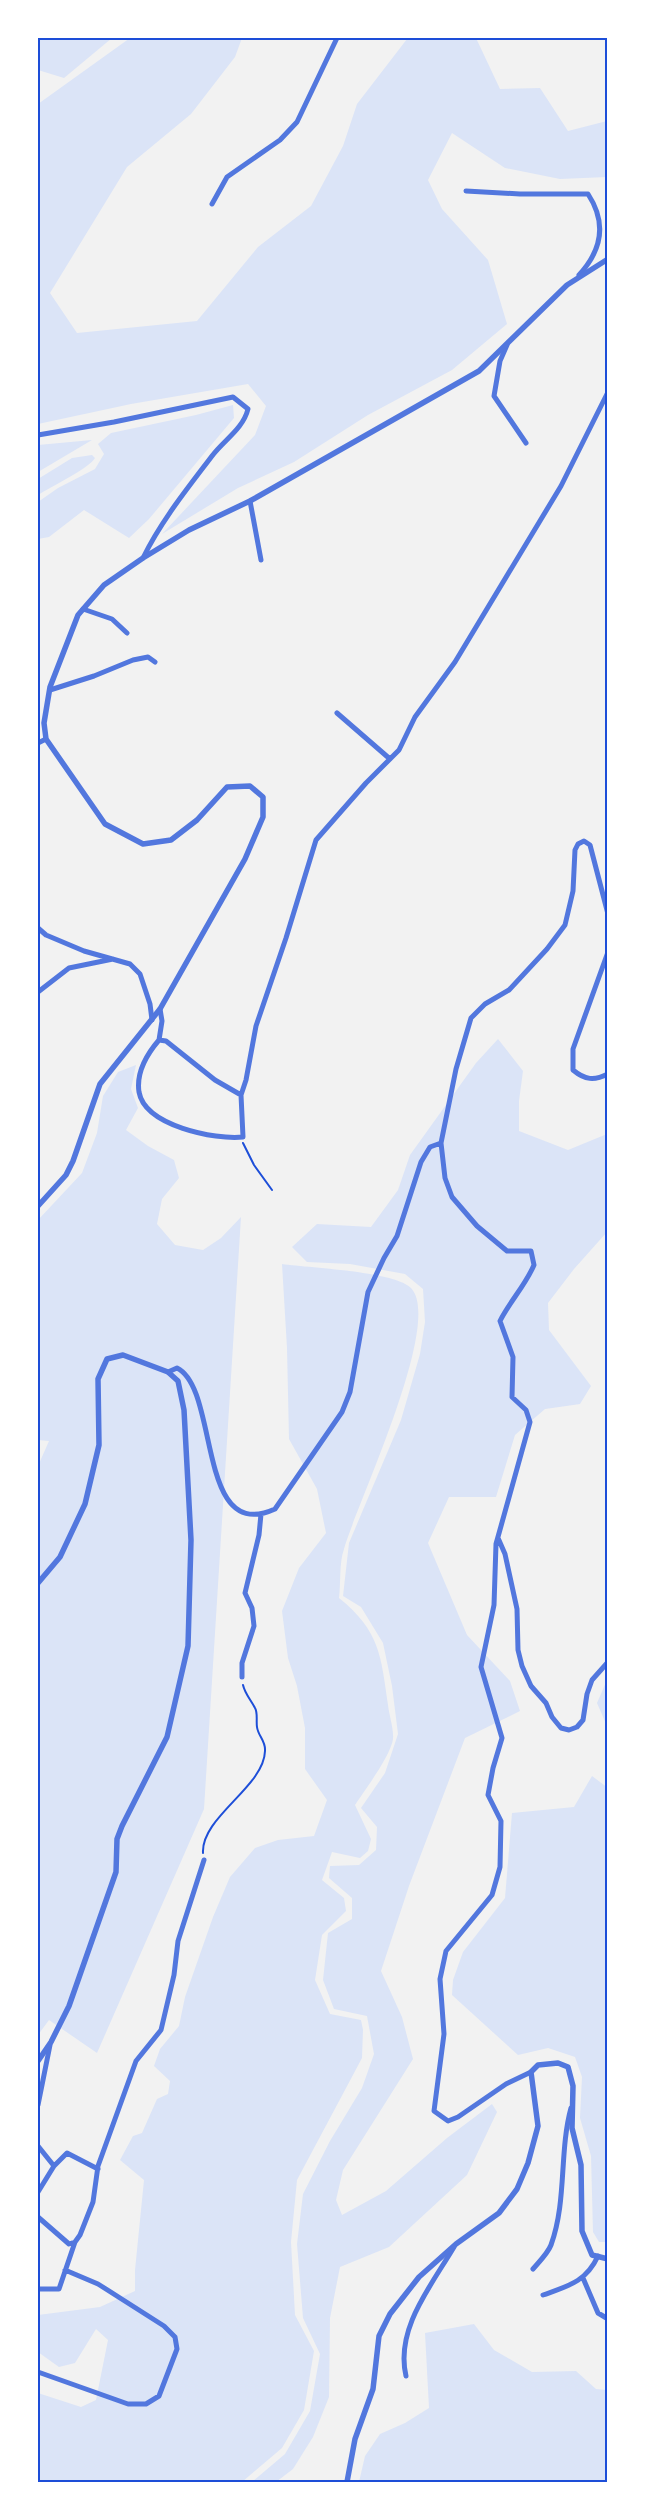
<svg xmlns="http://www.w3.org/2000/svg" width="645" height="2520" viewBox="0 0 645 2520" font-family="Raleway,sans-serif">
<rect width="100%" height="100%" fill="#f2f2f2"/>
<path fill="#dbe4f7" d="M38,38H112L64,78L38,70Z
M130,38H242L235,57L191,114L127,167L50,293L77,333L197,321L258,247L311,206L343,146L357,104L407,39L411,38H476L500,89L540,88L568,131L607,121V177L560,179L505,168L452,133L428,180L442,209L488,260L507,324L452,370L368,415L294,462L238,488L162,534L255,435L266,406L248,384L131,404L38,424V104Z
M233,405L234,418L149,519L129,538L84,510L49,537L38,539V502L58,488L95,469L104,454L98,444L111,433L196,415Z
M92,440L38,472V445Z
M92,455L95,458C88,469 52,486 38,495V479L72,458Z
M498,1039L523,1071L519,1101V1131L568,1150L607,1134V1232L574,1269L548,1303L549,1330L591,1386L580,1404L545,1409L515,1435L496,1497H449L428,1543L467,1635L510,1681L520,1711L465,1738L409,1886L381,1971L402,2017L413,2059L343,2170L336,2200L342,2215L386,2191L447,2138L492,2104L497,2112L467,2175L389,2247L340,2267L330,2318L329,2397L313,2437L293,2469L276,2482H252L285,2454L310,2411L320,2354L303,2318L297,2244L303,2194L330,2141L362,2088L374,2054L367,2016L334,2009L323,1980L328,1933L352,1919V1898L329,1878L330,1866L359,1865L376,1850L377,1827L361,1808L385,1773L398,1734L392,1686L383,1643L361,1607L343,1596L349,1543L401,1420L420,1354L425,1322L423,1289L405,1274L350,1264L307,1262L292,1247L317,1224L371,1227L398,1190L410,1155L476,1063Z
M136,1065L131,1089L138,1108L126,1130L148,1146L174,1160L179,1178L162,1199L157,1224L175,1245L203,1250L221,1238L241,1217L204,1809L97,2053L49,2020L38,2035V1466L49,1441L38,1440V1220L82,1173L97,1133L103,1096L118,1072Z
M282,1264C309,1268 394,1271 411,1288C444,1322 356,1506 344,1549C339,1563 341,1582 339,1598C380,1631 381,1656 388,1705C389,1715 394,1729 393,1739C391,1755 365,1790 355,1805L371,1839L368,1851L360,1858L332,1852L322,1880L344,1898L346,1911L322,1935L315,1980L330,2014L361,2020L363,2030L362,2058L297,2180L291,2242L295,2315L314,2351L304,2410L282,2448L242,2482H38V2393L81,2407L96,2400L108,2340L96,2329L75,2363L59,2367L38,2352V2315L100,2307L135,2291V2270L144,2180L120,2160L133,2136L142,2133L157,2099L168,2094L170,2081L154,2066L160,2049L179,2026L185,1997L213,1917L230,1877L255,1848L278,1840L314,1836L327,1800L305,1769V1728L297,1686L288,1658L282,1611L299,1568L326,1533L317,1489L289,1439L287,1348Z
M607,1680V1726L597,1703Z
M592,1776L608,1788L607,2242H599L593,2232L591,2156L580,2118L582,2077L575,2057L548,2048L518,2055L452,1995L453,1980L463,1952L505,1898L512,1813L574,1807Z
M474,2324L494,2350L532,2372L576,2371L596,2389L607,2390V2482H359L365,2456L380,2434L405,2423L429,2408L425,2333Z"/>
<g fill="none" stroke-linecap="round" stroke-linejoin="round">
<path stroke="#1d4ed8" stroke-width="2" d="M243,1143L254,1165L272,1190
M203,1853C201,1817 264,1787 265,1751C266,1741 258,1736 257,1727C256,1721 258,1713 255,1708C251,1700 245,1694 243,1685"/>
<path stroke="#5277de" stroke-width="5" d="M466,191L520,194H588C607,223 602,250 579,275
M212,204L227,177L280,140L297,122L337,38
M507,345L500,361L494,396L526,443
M38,435L114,422L233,397L248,409C243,429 224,440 212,456C187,489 161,521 143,558
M250,501L261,560
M83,609L112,619L127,633
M50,690L94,676L133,660L148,657L155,662
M337,713L390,759
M38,743L46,739
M38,928L46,935L84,951L130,964L140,974L150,1004L152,1020
M608,952L573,1049V1070C585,1080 594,1081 608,1074
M38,992L69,968L113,959
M159,1040C147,1054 136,1072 139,1092C145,1126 215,1140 243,1137L241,1095L215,1080L166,1041L159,1040L162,1021L160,1009
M241,1095L246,1080L256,1026L286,938L316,840L366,783L399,750L415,717L455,662L561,486L608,392
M441,1143L445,1178L452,1197L477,1226L507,1251H531L534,1265C525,1286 510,1301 500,1321L513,1357L512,1397L526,1410L530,1422L496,1544L494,1605L481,1667L502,1738L493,1768L488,1795L501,1821L500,1867L492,1895L446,1951L440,1979L444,2034L434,2111L448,2121L458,2117L506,2084L531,2072
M168,1372L177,1368C220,1389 196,1545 275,1509L342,1412L350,1392L368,1292L384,1258L397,1236L421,1162L430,1147L441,1143L456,1069L471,1018L485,1004L509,990L547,949L565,925L573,891L575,850L578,844L584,841L590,845L608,914
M498,1538L505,1554L517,1609L518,1650L522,1666L531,1686L546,1703L552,1717L561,1728L569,1730L577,1727L583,1720L587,1694L592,1680L608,1662
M242,1677V1663L254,1626L252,1608L245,1593L259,1535L261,1514
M38,2105L50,2045
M38,2146L54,2166L38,2192
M54,2166L67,2153L98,2169
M38,2217L69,2244L75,2242L80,2235L93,2202L98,2166L136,2061L161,2030L174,1975L178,1941L204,1860
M533,2269C539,2262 548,2253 551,2245C567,2201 559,2152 571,2108
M583,2278L598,2313L608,2319
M38,2289H59L75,2242
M543,2295C568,2286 586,2282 598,2256
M38,2372L128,2404H146L159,2396L177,2349L175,2337L164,2326L98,2284L65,2270
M406,2376C395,2329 431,2286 454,2247"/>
<path stroke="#5277de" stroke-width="5.5" d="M38,1206L66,1175L73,1161L100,1084L160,1009L245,859L263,817V797L250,786L227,787L197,820L171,840L143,844L105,824L46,739L44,723L50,687L78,615L104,585L143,558L189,530L250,501L479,371L567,285L608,259
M38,1583L60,1557L85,1504L99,1445L98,1379L107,1359L123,1355L168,1372L178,1381L184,1410L191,1540L188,1646L167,1737L122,1826L117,1839L116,1872L69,2006L51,2042L38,2061
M347,2482L355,2439L373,2389L379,2336L390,2314L419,2277L456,2244L499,2213L517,2189L528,2163L538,2126L531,2072L538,2065L558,2063L568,2067L573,2086L572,2128L581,2165L582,2231L592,2255L608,2259"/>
</g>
<rect width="645" height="2520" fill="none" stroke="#ffffff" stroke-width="78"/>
<rect x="39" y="39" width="567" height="2442" fill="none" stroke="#1d4ed8" stroke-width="2"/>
</svg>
